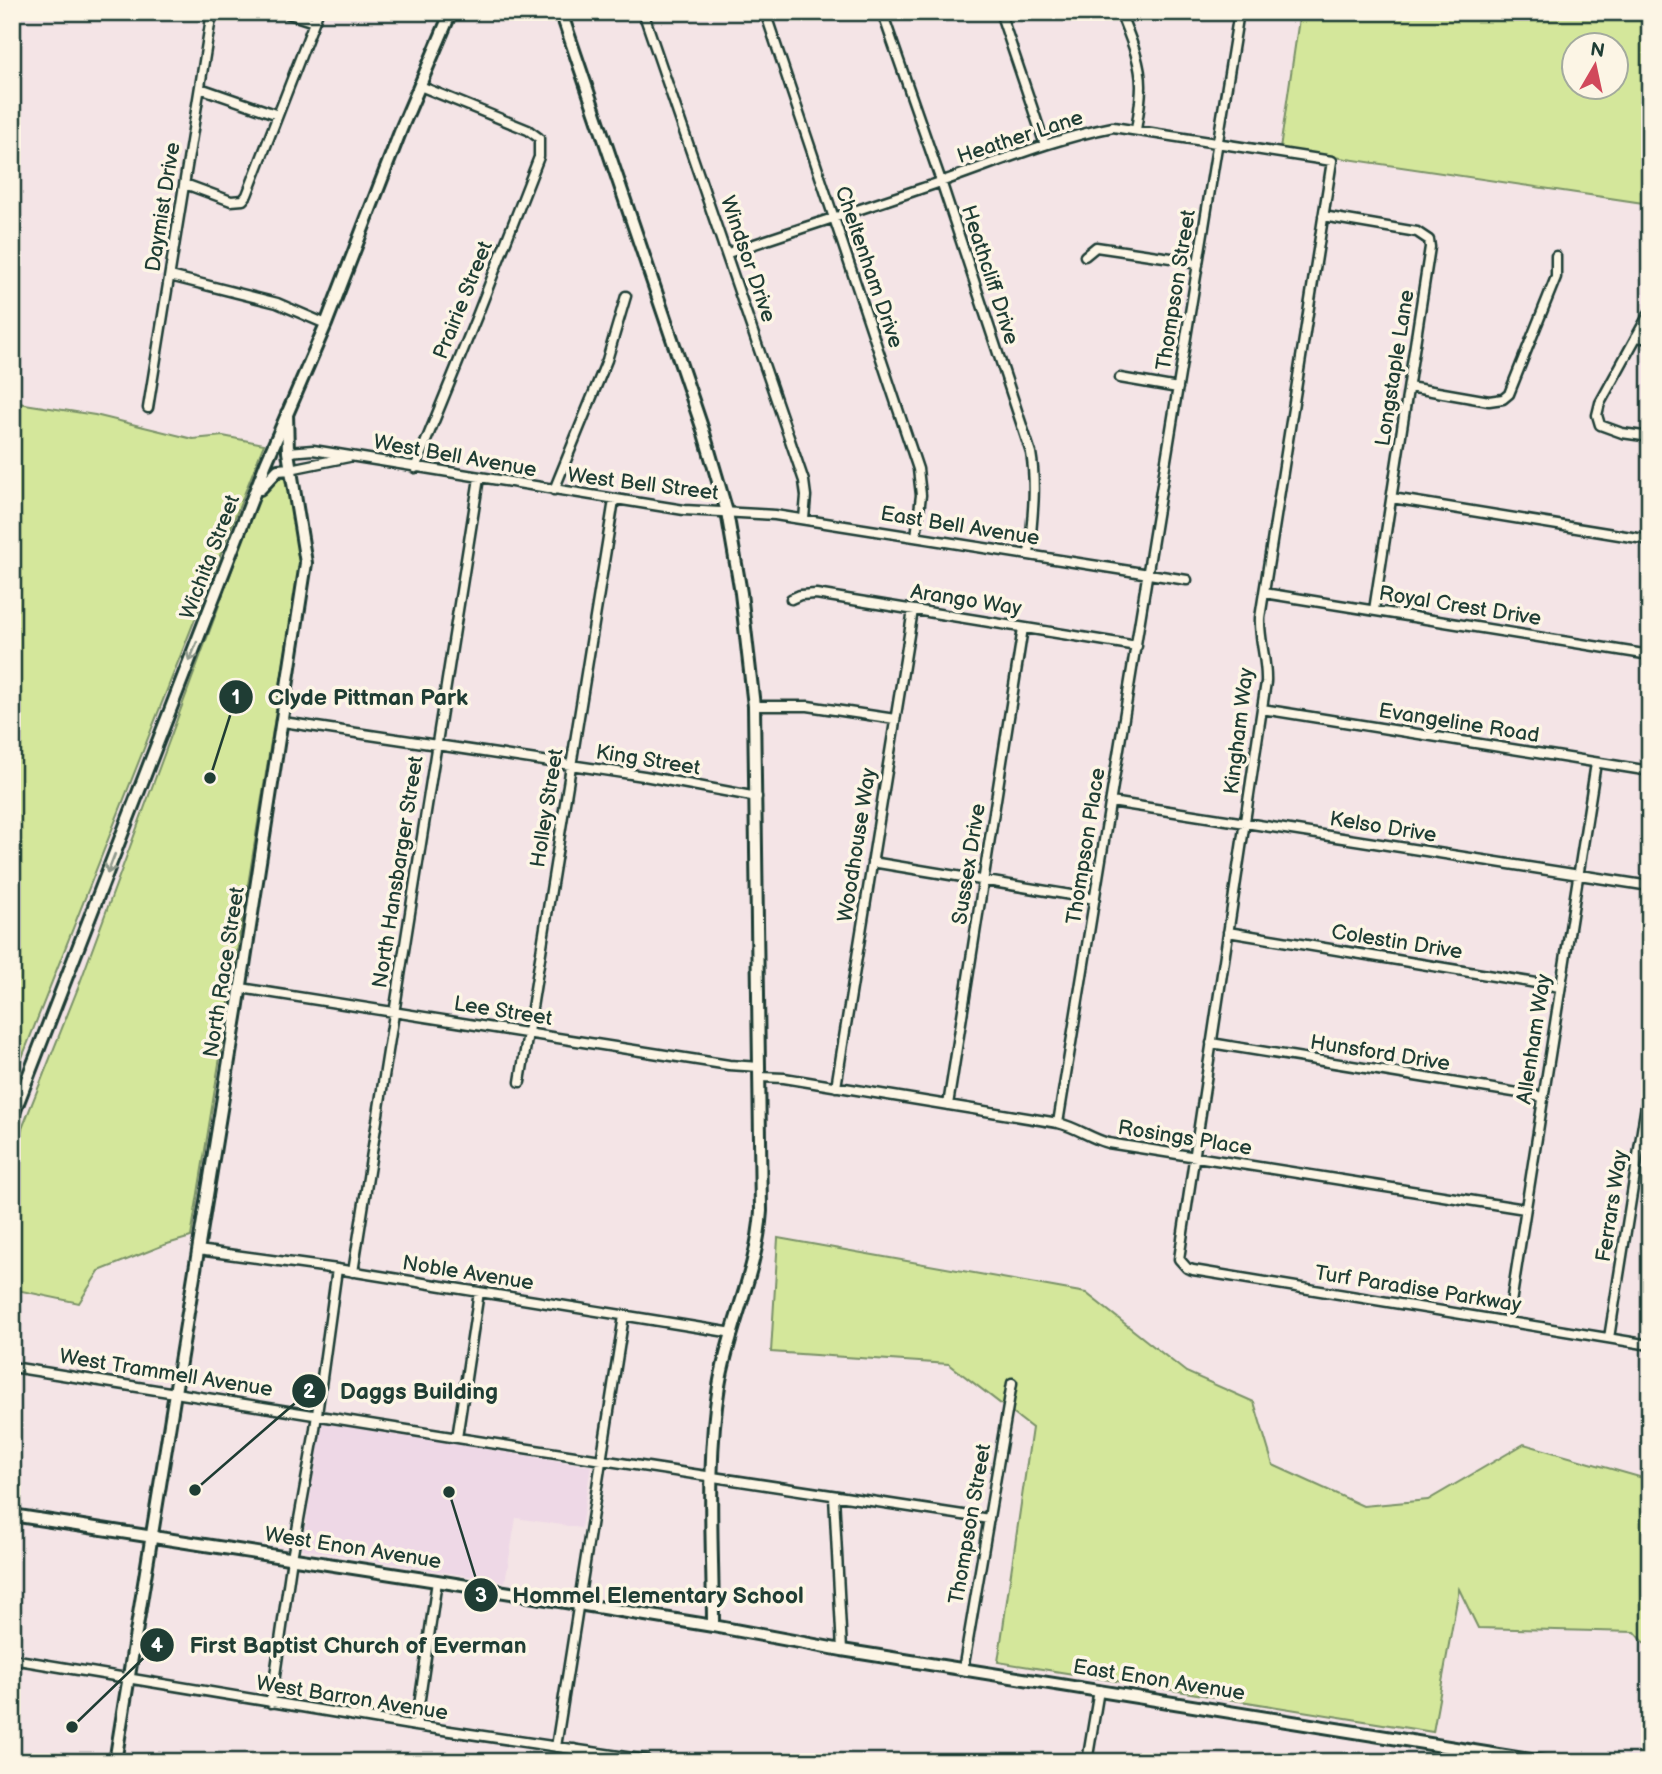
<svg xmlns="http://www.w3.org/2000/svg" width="1662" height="1774" viewBox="0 0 1662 1774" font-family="'Balsamiq Sans',sans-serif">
<rect width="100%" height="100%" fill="#f4e4e6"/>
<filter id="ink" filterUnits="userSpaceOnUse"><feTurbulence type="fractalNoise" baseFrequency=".0143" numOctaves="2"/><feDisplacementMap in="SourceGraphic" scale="14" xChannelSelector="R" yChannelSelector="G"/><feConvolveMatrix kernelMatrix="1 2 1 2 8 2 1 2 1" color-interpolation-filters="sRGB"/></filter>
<g filter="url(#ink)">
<path fill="#eed8e6" d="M322,1423L591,1466L581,1528L516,1518L505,1582L302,1549Z"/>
<path fill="#d4e79b" stroke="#7a9268" stroke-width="2" fill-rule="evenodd" d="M1300,12H1650V204L1280,149ZM1574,46H1616V88H1574Z
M12,402L95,415L193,439L223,436L264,444L12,1083Z
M279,475L285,479L300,545L299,569L191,1237L164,1245L99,1271L79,1303L12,1289V1154L78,988L260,494Z
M778,1238L1086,1293L1186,1372L1254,1402L1273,1465L1363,1506L1428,1500L1524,1444L1650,1480V1649L1635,1632L1478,1628L1459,1589L1433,1732L998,1662L1032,1428L949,1364L771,1352Z"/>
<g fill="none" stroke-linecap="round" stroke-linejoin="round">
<defs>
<path id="street" d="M283,12L314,22
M643,12L804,481L806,496L804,519
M765,12L918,469L921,495L916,537
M882,12L941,181L1031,453C1037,487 1032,521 1029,555
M1000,12L1045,145
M1120,12C1129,35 1141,61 1141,86C1141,101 1138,116 1136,130
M200,88L278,115
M185,184L231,201L243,200L247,195L318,12
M1323,216L1417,232L1429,240L1430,247L1374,610
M728,253C792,231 856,211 920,189C984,168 1046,140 1113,127L1332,161L1260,618C1259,640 1267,660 1266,682L1179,1259L1187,1268L1193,1270L1650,1345
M1085,256L1096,247L1178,259L1198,265
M170,276L277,303L326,324
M1650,312L1600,403L1597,415L1600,425L1622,433L1650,437
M1636,337L1650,339
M1120,378L1178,388
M1409,387L1489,401L1503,399L1509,394L1556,277V256
M148,408L212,12
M288,452L313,450L684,510L775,515L1187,580
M415,468L477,316L539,157V138L528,130L420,86
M290,469L349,457
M554,490L607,360L626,296
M1392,498L1650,540
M1264,593L1650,655
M791,599L800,595L816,594L1137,646
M754,706H808L895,719
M1262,709L1650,771
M283,722L644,776L757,797
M1111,802L1650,886
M872,862L1095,899
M1228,932L1560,987
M241,988L729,1065L760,1067
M1211,1043L1543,1097
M760,1077L784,1078L1058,1123C1076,1127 1090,1138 1108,1143L1525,1209
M520,1082L614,500
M836,1087L913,610
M948,1105L1023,628
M1058,1123L1239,12
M198,1250L337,1269L733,1333
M353,1272L479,478
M1508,1322L1596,763
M1609,1338L1650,1080
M12,1367L464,1439L989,1519
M457,1438L479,1292
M834,1496L842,1650
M12,1659L416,1726L646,1760
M963,1670L1012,1383
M271,1703L292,1558L314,1436L337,1269
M416,1726L437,1581
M556,1747L624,1316
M572,1762L574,1749
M1087,1762L1099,1690"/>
<path id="secondary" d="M561,12L703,430L727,512L741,593L754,706L761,1211C757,1272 729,1326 719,1386C706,1463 713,1547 713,1626
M260,489L278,470L290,469
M12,1118L266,463L326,324L402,127L451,12
M12,1515L437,1581L713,1626L842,1650L1543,1762
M115,1762L237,1011L306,563L288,452L287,413"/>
</defs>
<use href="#street" stroke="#1f3d34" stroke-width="13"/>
<use href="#secondary" stroke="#1f3d34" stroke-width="16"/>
<use href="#street" stroke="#fcf5e5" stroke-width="8"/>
<use href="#secondary" stroke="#fcf5e5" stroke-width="10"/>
</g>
<defs><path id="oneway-shaft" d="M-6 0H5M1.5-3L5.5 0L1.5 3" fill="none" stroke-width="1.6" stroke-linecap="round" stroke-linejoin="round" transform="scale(1.75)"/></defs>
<g stroke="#8e998c">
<use href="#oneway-shaft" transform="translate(193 652) rotate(112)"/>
<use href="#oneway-shaft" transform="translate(111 864) rotate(111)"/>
</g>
</g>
<g text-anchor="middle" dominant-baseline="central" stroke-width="7" stroke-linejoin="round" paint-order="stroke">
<g font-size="21" fill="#1f3d34" stroke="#fcf5e5">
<text transform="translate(1020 137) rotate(-18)">Heather Lane</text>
<text transform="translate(163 207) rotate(-81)">Daymist Drive</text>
<text transform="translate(748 259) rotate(71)">Windsor Drive</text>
<text transform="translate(869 267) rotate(71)">Cheltenham Drive</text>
<text transform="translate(990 275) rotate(72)">Heathcliff Drive</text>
<text transform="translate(1176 290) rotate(-81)">Thompson Street</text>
<text transform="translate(463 300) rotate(-68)">Prairie Street</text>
<text transform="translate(1395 368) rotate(-81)">Longstaple Lane</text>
<text transform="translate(455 456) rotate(10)">West Bell Avenue</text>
<text transform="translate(643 484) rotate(7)">West Bell Street</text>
<text transform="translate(960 526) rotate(9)">East Bell Avenue</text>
<text transform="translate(210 557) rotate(-69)">Wichita Street</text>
<text transform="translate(966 600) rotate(9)">Arango Way</text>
<text transform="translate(1460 606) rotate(9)">Royal Crest Drive</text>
<text transform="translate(1459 723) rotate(9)">Evangeline Road</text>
<text transform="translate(1239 731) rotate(-83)">Kingham Way</text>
<text transform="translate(648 760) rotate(9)">King Street</text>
<text transform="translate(547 808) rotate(-81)">Holley Street</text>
<text transform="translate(1383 827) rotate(9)">Kelso Drive</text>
<text transform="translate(857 845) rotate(-81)">Woodhouse Way</text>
<text transform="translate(1086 846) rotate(-81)">Thompson Place</text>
<text transform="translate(969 864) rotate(-81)">Sussex Drive</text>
<text transform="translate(398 872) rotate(-81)">North Hansbarger Street</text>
<text transform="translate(1397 942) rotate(9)">Colestin Drive</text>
<text transform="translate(224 972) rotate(-81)">North Race Street</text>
<text transform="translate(503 1011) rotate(9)">Lee Street</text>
<text transform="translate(1534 1039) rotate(-81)">Allenham Way</text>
<text transform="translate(1380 1053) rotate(9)">Hunsford Drive</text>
<text transform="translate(1185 1138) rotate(9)">Rosings Place</text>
<text transform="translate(1612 1206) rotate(-81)">Ferrars Way</text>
<text transform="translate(468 1273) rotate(9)">Noble Avenue</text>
<text transform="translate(1418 1289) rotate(9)">Turf Paradise Parkway</text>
<text transform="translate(166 1373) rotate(9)">West Trammell Avenue</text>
<text transform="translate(970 1524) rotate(-80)">Thompson Street</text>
<text transform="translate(353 1548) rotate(9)">West Enon Avenue</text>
<text transform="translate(1159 1680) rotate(9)">East Enon Avenue</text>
<text transform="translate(352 1698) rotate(9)">West Barron Avenue</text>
</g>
</g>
<path fill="none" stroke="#1f3d34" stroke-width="2.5" d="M210 778L236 697M195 1490L309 1391M449 1492L481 1595M72 1727L157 1645"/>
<g fill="#1f3d34" stroke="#fcf5e5" stroke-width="2.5">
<circle cx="210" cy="778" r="7"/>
<circle cx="195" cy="1490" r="7"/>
<circle cx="449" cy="1492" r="7"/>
<circle cx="72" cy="1727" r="7"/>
<circle cx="236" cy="697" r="18"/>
<circle cx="309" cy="1391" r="18"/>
<circle cx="481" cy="1595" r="18"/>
<circle cx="157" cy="1645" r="18"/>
</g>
<g font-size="21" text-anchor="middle" font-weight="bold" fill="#fff">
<text x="236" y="704">1</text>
<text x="309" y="1398">2</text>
<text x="481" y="1602">3</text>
<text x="157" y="1652">4</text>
</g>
<g font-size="23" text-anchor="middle" font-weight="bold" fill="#1f3d34" stroke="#fcf5e5" stroke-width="7" stroke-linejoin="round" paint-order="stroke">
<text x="368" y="705">Clyde Pittman Park</text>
<text x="419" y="1399">Daggs Building</text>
<text x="658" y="1603">Hommel Elementary School</text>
<text x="358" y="1653">First Baptist Church of Everman</text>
</g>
<rect width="1662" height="1774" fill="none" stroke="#fcf5e5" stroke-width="42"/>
<rect x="21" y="21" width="1620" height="1732" fill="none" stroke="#1f3d34" stroke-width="2.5" filter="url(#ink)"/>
<g transform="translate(1595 66) rotate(9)"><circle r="33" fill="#fcf5e5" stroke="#a4ab9e" stroke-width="2"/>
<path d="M0-5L12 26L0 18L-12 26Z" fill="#d1495b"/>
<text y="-10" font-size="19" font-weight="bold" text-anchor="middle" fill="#1f3d34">N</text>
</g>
</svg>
